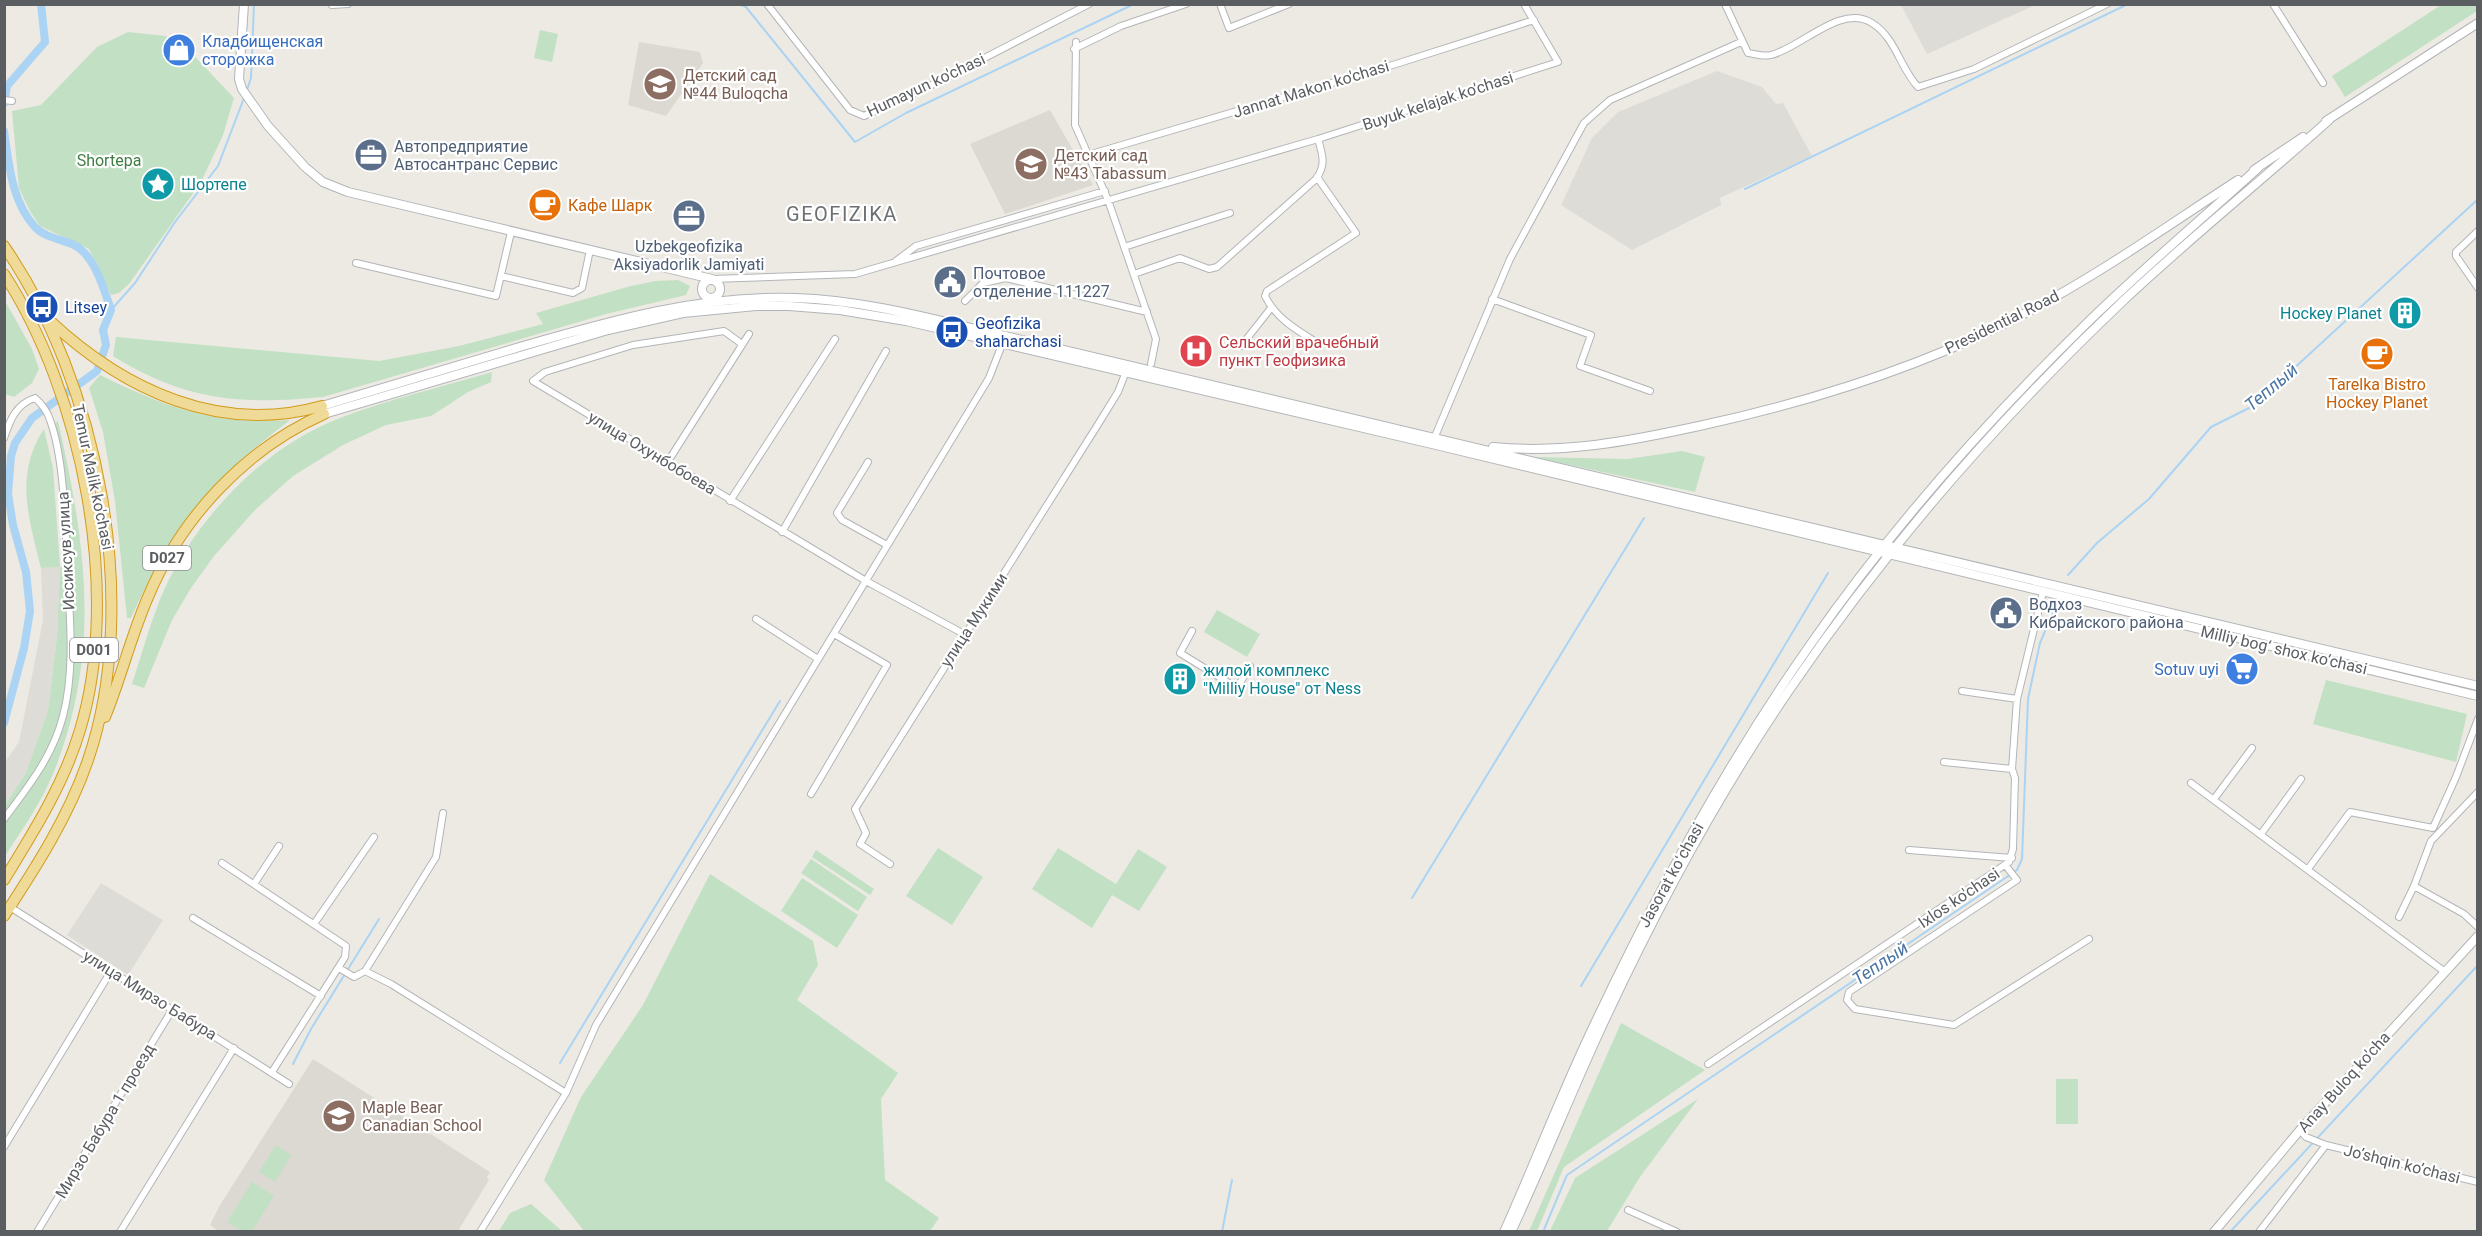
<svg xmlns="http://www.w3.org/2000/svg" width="2482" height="1236" viewBox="0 0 2482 1236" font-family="Roboto,sans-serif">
<rect width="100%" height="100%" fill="#eceae3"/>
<path fill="#dddcd7" d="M1901,5H2035L1927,54Z
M1717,71L1762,87L1776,104L1783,103L1812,156L1720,198L1721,205L1632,250L1561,205L1592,138L1618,112Z
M60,567L57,637L48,711L26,773L5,805V762L19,742L43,620L41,568Z
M101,883L163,920L128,975L67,935Z"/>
<path fill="#dbd9d1" d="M639,42L700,52L703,63L666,116L628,105Z
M1050,110L1093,185L1005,214L970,144Z
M313,1059L490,1172L487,1177L489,1180L458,1231L220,1232L210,1225L220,1205Z"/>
<path fill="#c2e0c3" d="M2441,5H2477V11L2345,97L2332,76Z
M540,30L558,34L552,62L534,58Z
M128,32L165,36L183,44L234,98L223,135L201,182L129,284L119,293L111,295L89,249L40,226L30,211L19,188L12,111L41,105L97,47Z
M678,280L690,286L686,295L606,314L323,397C241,405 185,401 113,356L116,337L379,361L459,346L543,324L536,313L631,286L656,281Z
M4,299L32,349L39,369L32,383L14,397L5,394Z
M492,372L491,382L468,392L431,416L386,425L343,445L293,476L255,510L214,556L191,588L172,620L144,688L132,684C141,656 149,628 159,602C190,524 261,448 340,418C389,399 442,387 492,372Z
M100,375C165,407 216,426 290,420C209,482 173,526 131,618H127L115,501L103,432L89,388Z
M58,421C86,545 102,652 53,774C41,803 22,830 5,856V805L26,773L48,711L57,637L60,567L41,568C29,520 14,474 44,429L53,468L60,567H69V516L54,424Z
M1682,451L1705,457L1695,492L1533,457L1628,459Z
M1217,610L1260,634L1247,657L1204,632Z
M2326,680L2467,714L2456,762L2313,724Z
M938,848L983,877L952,925L906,896Z
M1058,848L1116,884L1138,849L1167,867L1139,911L1112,895L1092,928L1032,889Z
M816,850L874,889L870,895L812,857Z
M811,859L867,897L858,911L801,873Z
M710,874L813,941L818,965L797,1000L898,1073L881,1099L885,1180L939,1218L930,1231H584L544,1180L581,1097L643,1005Z
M802,878L858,915L837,948L781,911Z
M1621,1023L1705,1070L1564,1167L1537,1231H1529Z
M2056,1079H2078V1124H2056Z
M1698,1099L1640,1177L1607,1231H1550L1575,1178Z
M276,1145L291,1155L275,1182L259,1172Z
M252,1182L274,1196L252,1231H243L227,1222Z
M531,1204L562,1231H499L510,1213Z"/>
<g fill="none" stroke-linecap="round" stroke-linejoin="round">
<path stroke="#abd3f3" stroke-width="2" d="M739,4L746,7L855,142L906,113L1134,4
M247,90L251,78L254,4
M1745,189L2128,4
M111,310L135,283L175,222L218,166L244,98
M2068,575L2097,543L2149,499L2211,427L2253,406L2476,201L2478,204
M1412,898L1644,518
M1581,986L1828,573
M560,1063L780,701
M293,1064L311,1029L379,919
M1222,1232L1232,1180
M1543,1232L1567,1175L2017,870L2022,859L2028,699L2040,643L2057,603
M2230,1232L2478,965"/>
<path stroke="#abd3f3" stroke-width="8" d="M4,103L7,86L45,42L41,4
M4,131C9,163 11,201 35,227C44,237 60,239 72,244C94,253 104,289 111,310L103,330L106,345L97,371L32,418L15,443L11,456L8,494L13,525L26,572L30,611L24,648L4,723"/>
<defs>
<path id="street" d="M767,4L850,110L864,116L938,82L1089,4
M1220,4L1229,28L1289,4
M1725,4L1748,53C1755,54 1765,57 1771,55C1801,48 1841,3 1872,23C1896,38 1900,68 1918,87L1974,69L2107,4
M2273,4L2323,83
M332,5L348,4
M1076,42L1075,125L1108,200L1156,339L1151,364
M1074,49L1121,26L1186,4
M4,100L12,101
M1088,155L1396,64L1534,20
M2478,231L2456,252V256L2478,288
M1124,247L1230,213
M896,261L916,246L1105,191
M356,263L496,296L511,232
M1134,274L1180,258L1209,269L1217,267L1316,179C1326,165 1323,156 1318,139
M501,276L573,293L582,288L590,250
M712,279L855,274L1318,139L1558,62L1524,4
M1492,299L1591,335L1580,366L1650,391
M965,301L983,283L1006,278L1147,312
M1316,342C1295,329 1276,318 1265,296L1267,291L1356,233L1317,177
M742,344L724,331L633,345L545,372L533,381L866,581L964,634
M1241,346L1271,308
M4,438C10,420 16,404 35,398C41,403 48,412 50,420C64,458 65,520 67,561C69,611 76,667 63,716C53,756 28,787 4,819
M1433,441L1510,259L1584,123L1610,100L1741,42
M868,462L837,513L842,520L887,545
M667,463L749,334
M730,501L835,339
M782,532L886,351
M756,619L818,659
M1192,631L1180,653L1237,688L1250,666
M1962,691L2017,699
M1944,762L2012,769
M2191,783L2445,972
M811,794L887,665L834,634
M2214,799L2252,748
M2261,834L2301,779
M1909,850L2012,858
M222,863L346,946L345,957L272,1072
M890,864L860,844L866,833L855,809L1097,426L1118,392L1127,369
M2006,866L2017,880L1849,992L1847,1000L1855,1009L1954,1025L2089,939
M2308,869L2350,812L2433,828L2456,777L2478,719
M254,884L279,846
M2414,886L2464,914L2478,927
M10,907L289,1084
M2399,917L2414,886L2431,841L2478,792
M193,918L321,996
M314,924L374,837
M339,968L354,977L365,971L391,984L566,1093
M365,971L436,857L443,813
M1708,1064L2009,862L2013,849L2015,778L2012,769L2017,699L2043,592
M2300,1130L2306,1137L2326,1145L2478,1182
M4,1147L111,971
M1628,1210L1677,1232
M37,1232L172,1010
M120,1232L234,1048
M480,1232L566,1093L596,1025L989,378L1003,342
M2259,1232L2326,1145"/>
<path id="secondary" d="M244,4L239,79L242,89L268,126L305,167L323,182L348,192L712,279
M2326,121L2478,23
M2254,170L2303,137
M702 289a9 9 0 1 1 18 0a9 9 0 1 1-18 0Z
M322,406C389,386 456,366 523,346C613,320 700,295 795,298C866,300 936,320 1005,336L2478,686
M324,414L608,330L683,313L756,306H789L840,310L906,321L1432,444L2478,696
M1493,447C1564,454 1630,441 1699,426C1814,401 1927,366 2031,310C2103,272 2170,224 2238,180
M1504,1232C1536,1161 1563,1089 1597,1019C1658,890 1728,762 1810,645C1890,530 1986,422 2086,324C2141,270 2201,220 2258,168
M1511,1232C1541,1168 1567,1103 1596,1039C1651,919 1716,797 1790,689C1886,548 2000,418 2123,301C2190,238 2261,181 2329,120
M2214,1232L2300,1130L2478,936"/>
<path id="highway" d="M4,246C98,382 142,602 88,760C69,816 36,867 4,916
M4,274C82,394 122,592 80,730C64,784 34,831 4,880
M50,321C124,390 220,435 322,406
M105,717C121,678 131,636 148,597C181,518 245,449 324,414"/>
</defs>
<use href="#street" stroke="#b3b5b8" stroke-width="8"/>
<use href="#secondary" stroke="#b2b5b8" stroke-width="10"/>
<use href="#highway" stroke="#d29c1d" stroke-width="12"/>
<use href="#street" stroke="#fff" stroke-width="6"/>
<use href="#secondary" stroke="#fff" stroke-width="8"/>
<use href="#highway" stroke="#efda97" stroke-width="10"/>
</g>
<defs>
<symbol id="shop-disc" viewBox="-11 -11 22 22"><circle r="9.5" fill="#3f7fe0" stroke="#fff"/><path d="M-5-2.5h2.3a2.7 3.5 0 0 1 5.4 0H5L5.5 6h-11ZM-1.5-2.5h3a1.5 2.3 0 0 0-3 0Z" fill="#fff"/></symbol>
<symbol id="school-disc" viewBox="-11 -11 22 22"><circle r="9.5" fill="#8d6e63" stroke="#fff"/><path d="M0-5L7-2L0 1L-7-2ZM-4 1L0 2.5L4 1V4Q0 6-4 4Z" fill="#fff"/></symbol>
<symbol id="office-disc" viewBox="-11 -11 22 22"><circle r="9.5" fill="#5c6f8a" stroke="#fff"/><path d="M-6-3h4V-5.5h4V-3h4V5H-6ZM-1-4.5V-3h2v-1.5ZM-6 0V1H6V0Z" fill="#fff"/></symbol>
<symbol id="sight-disc" viewBox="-11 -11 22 22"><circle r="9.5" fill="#0f9aa8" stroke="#fff"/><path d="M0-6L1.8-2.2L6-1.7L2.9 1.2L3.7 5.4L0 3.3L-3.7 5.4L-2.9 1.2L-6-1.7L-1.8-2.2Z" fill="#fff"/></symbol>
<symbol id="cafe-disc" viewBox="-11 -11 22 22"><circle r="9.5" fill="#e8710a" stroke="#fff"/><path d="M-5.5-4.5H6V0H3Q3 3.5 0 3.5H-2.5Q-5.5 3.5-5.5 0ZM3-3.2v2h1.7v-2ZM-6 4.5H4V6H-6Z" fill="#fff"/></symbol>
<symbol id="civic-disc" viewBox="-11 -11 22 22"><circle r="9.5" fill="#5c6f8a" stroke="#fff"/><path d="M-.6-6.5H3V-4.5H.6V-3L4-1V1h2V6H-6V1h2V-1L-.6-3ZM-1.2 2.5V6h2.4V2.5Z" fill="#fff"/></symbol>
<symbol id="bus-disc" viewBox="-11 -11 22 22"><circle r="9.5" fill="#1a4fb4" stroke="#fff"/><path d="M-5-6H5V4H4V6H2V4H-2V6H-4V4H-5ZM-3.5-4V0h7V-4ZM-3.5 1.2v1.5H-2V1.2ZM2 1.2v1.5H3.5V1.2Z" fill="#fff"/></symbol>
<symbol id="building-disc" viewBox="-11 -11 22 22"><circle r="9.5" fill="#0f9aa8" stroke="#fff"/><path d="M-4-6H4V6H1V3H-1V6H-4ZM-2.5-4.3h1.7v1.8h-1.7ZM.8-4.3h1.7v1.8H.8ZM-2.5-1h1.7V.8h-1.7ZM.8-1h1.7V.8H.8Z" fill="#fff"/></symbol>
<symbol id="hospital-disc" viewBox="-11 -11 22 22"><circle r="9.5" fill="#e0444e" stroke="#fff"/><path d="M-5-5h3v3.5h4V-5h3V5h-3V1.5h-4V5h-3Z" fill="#fff"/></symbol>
<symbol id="supermarket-disc" viewBox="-11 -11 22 22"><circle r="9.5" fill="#3f7fe0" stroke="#fff"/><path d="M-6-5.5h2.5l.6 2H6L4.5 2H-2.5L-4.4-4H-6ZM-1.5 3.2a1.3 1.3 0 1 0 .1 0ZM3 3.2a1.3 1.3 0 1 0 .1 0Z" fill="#fff"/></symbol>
</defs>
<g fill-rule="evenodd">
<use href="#shop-disc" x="160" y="31" width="38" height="38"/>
<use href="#school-disc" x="641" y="65" width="38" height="38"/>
<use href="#office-disc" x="352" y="136" width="38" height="38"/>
<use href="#school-disc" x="1012" y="145" width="38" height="38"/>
<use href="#sight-disc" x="139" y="165" width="38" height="38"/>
<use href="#cafe-disc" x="526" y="186" width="38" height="38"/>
<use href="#office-disc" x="670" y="197" width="38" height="38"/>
<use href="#civic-disc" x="931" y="263" width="38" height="38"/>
<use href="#bus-disc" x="23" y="288" width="38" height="38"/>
<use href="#building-disc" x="2386" y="294" width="38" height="38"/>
<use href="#bus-disc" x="933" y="313" width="38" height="38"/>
<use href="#hospital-disc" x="1177" y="332" width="38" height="38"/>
<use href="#cafe-disc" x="2358" y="335" width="38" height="38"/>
<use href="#civic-disc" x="1987" y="594" width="38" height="38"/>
<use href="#supermarket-disc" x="2223" y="650" width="38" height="38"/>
<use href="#building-disc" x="1161" y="660" width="38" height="38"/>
<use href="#school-disc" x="320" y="1097" width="38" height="38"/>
</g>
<g text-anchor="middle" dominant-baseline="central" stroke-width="4.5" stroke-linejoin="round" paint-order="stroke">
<g fill="#fff" stroke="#8c8e90" stroke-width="1.5">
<rect x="143" y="546" width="48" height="24" rx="4.5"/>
<rect x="70" y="638" width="48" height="24" rx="4.5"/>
</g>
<g font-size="15" font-weight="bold" fill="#5b5e61">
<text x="167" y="558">D027</text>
<text x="94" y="650">D001</text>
</g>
<g font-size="16" fill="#366cbe" stroke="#fff" text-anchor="start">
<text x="202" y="41">Кладбищенская<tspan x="202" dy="18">сторожка</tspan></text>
<text x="2219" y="669" text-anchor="end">Sotuv uyi</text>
</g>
<g font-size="16" fill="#785e54" stroke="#fff" text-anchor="start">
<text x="683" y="75">Детский сад<tspan x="683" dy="18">№44 Buloqcha</tspan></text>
<text x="1054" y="155">Детский сад<tspan x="1054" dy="18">№43 Tabassum</tspan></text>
<text x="362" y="1107">Maple Bear<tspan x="362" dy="18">Canadian School</tspan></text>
</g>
<g font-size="16" fill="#5b5e61" stroke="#fff">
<text transform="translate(926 85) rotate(-25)">Humayun ko'chasi</text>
<text transform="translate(1311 89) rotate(-17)">Jannat Makon ko'chasi</text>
<text transform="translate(1438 101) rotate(-18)">Buyuk kelajak ko'chasi</text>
<text transform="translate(2002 322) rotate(-26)">Presidential Road</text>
<text transform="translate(652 453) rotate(31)">улица Охунбобоева</text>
<text transform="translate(93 477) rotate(78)">Temur Malik ko'chasi</text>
<text transform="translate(66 551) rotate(-93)">Иссиксув улица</text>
<text transform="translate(974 620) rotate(-57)">улица Мукими</text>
<text transform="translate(2284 650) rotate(13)">Milliy bog‘ shox ko‘chasi</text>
<text transform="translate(1671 875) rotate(-61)">Jasorat koʻchasi</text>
<text transform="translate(1959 898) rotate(-34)">Ixlos ko'chasi</text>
<text transform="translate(150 995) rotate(32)">улица Мирзо Бабура</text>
<text transform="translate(2344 1082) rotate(-48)">Anay Buloq ko'cha</text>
<text transform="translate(105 1121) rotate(-59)">Мирзо Бабура 1 проезд</text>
<text transform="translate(2402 1164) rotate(14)">Joʼshqin koʼchasi</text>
</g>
<g font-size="16" fill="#4e5e75" stroke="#fff" text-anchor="start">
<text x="394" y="146">Автопредприятие<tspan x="394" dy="18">Автосантранс Сервис</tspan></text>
<text x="689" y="246" text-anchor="middle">Uzbekgeofizika<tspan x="689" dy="18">Aksiyadorlik Jamiyati</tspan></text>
<text x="973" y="273">Почтовое<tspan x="973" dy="18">отделение 111227</tspan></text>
<text x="2029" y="604">Водхоз<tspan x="2029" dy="18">Кибрайского района</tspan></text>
</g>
<g font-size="16" fill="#3f7d43" stroke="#fff">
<text x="109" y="160">Shortepa</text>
</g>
<g font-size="16" fill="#0d838f" stroke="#fff" text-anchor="start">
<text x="181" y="184">Шортепе</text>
<text x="2382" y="313" text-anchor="end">Hockey Planet</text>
<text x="1203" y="670">жилой комплекс<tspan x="1203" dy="18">"Milliy House" от Ness</tspan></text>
</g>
<g font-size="16" fill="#c56008" stroke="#fff" text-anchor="start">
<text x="568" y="205">Кафе Шарк</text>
<text x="2377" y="384" text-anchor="middle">Tarelka Bistro<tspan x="2377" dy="18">Hockey Planet</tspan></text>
</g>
<g font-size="16" fill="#164399" stroke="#fff" text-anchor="start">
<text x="65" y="307">Litsey</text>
<text x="975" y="323">Geofizika<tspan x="975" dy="18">shaharchasi</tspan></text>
</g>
<g font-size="16" fill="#be3a42" stroke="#fff" text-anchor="start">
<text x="1219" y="342">Сельский врачебный<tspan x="1219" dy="18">пункт Геофизика</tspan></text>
</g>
<g font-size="18" font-style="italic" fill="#4b75a3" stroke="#fff">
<text transform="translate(2271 387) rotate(-40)">Теплый</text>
<text transform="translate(1880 963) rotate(-34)">Теплый</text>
</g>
<g font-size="20" letter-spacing="1.5" fill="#6c7073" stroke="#fff">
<text x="842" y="214">GEOFIZIKA</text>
</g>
</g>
<rect width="2482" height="1236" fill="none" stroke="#5b5e61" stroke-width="12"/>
</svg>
